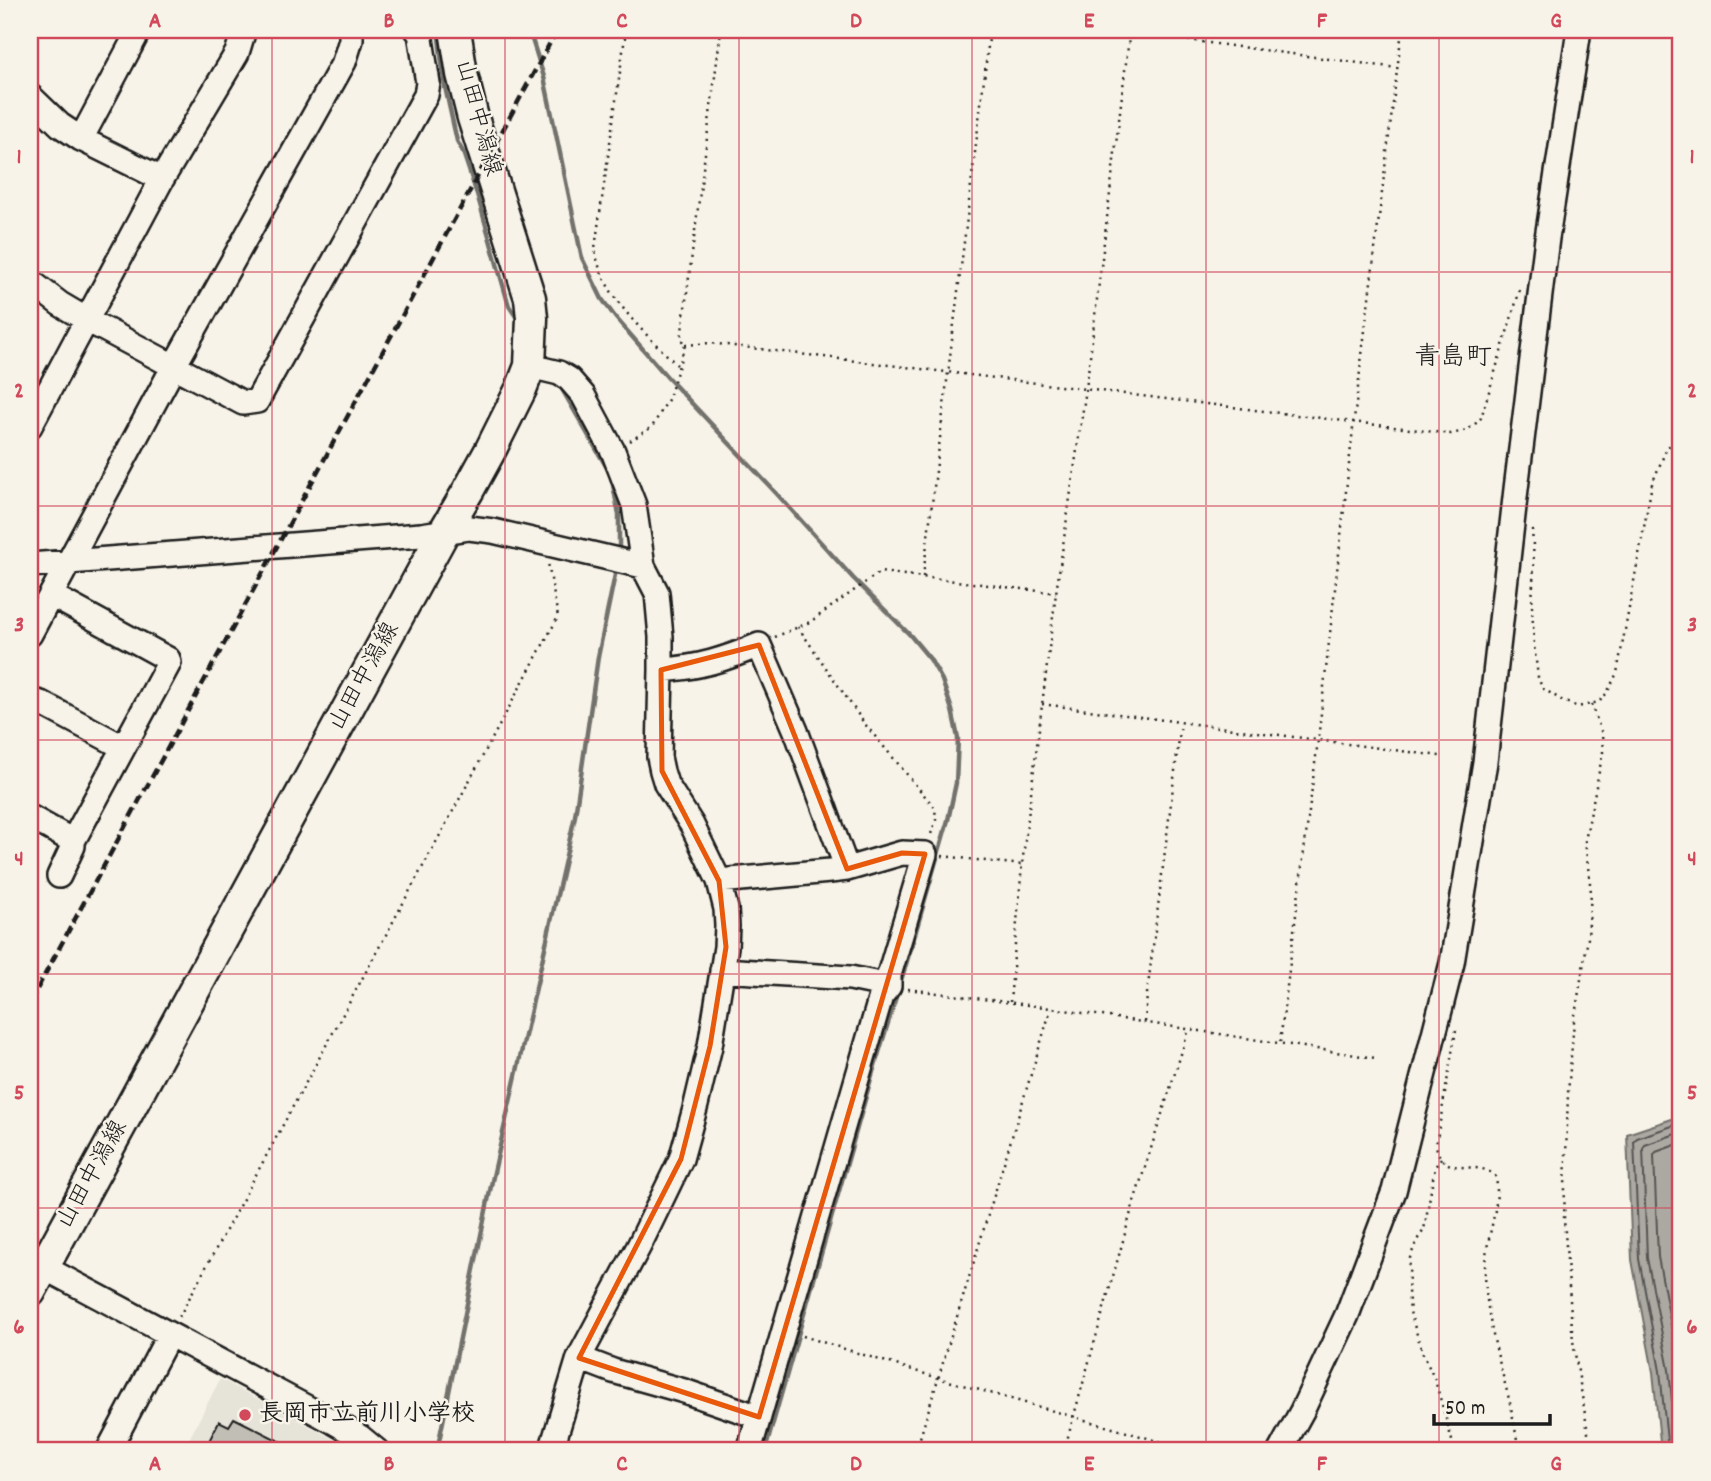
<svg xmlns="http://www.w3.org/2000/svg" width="1711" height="1481" viewBox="0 0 1711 1481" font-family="Dekko,'Klee One',sans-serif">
<rect width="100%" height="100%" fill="#f7f3e8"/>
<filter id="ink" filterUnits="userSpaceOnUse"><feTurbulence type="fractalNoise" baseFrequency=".0143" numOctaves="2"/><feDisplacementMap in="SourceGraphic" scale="14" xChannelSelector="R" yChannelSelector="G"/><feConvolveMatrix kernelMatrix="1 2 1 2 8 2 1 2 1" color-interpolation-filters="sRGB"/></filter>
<g filter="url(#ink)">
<path fill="#e6e3d9" d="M220,1379L356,1451H183Z"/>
<path fill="#aca9a2" stroke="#72716c" stroke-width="2" d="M1681,1116V1451H1661L1653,1372L1632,1260L1627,1134Z"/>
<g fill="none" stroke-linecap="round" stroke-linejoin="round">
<path stroke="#565452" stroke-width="2" d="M1681,1143L1656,1152L1654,1155L1658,1257L1679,1367L1681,1389
M1668,1451L1660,1371L1639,1259L1634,1141L1637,1138L1681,1123
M1677,1451L1669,1370L1647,1258L1643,1148L1645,1145L1681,1132"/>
<path stroke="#72716c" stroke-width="4.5" d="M438,30L445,87L457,141L463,152L477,194L509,306L519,321
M529,30L544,77L582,258L602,299L615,317L668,378L777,494L853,578L910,635L930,659L942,680L952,710L958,738L956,783L948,820L911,948L872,1075L765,1451
M559,384L611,475L619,515V553
M437,1451L492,1181L575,816L598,657L617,565"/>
</g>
<path fill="#c0beb5" stroke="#1c1c1c" stroke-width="2" d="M234,1418L299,1451H228L209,1441L219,1421L229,1426Z"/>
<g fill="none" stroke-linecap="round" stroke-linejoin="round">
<defs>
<path id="minor" d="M30,96L60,125L81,139L162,179
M81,139L139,30
M30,281L60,304L87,320L243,403L257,401L426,95L428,83L420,33L417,30
M530,366L559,373L569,379L583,395L613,451L634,505L643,566L657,593L661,637V670L659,757L662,771L666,784L692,825L719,881L726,909L727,926L726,947L710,1046L696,1105L681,1159L639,1246L579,1358L551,1451
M30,426L162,179L237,53L244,30
M30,565L421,535L469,528L493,531L643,566
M51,595L168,659L169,663L73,841V846L59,876
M30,634L174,366L344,62L351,40V30
M661,670C698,668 726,659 759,645L796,731L847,869
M30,700L41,703L123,747
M30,817L73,841
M719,881L830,871L847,869L902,853L925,854L889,975V986L881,996L749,1451
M722,970L850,978L889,986
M30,1260L334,1422L360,1437L377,1451
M579,1358L613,1371L684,1391L759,1417
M108,1451L169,1335
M1280,1451L1302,1411L1347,1315L1394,1191L1452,963L1485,762L1516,489L1547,238L1579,30"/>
<path id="major" d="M30,1292L445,530L468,491L490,451L521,389L530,366L532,318L530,298L473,118L462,74L455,30"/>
</defs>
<use href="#minor" stroke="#1c1c1c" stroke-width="28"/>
<use href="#major" stroke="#1c1c1c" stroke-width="35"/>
<path stroke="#1c1c1c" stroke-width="2.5" stroke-dasharray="2 5" stroke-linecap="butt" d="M626,30L595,248C600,294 646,334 677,365
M1112,30L1397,68
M685,345L710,343L1451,434C1466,431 1471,429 1481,418L1521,286
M630,441L652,427L669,398L685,345L681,339L721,30
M1532,529L1534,562L1532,604L1534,645L1538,677L1542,688L1563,701L1578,707L1599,702L1607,693L1617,673L1652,484L1666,450L1681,430
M923,577L990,30
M798,627L864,723L935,808L936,820L930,837
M775,637L810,622L880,572L1056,593
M1042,704L1440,756
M1591,704L1602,734L1603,752L1585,841L1591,892L1588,938L1574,1021L1568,1093L1564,1219L1573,1341L1591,1451
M942,856L1022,865
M908,989L1051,1008L1375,1058
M1010,1002L1022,865L1056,593L1086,389L1130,30
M1145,1022L1147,994L1181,723
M1456,1030L1436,1145C1442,1181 1479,1157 1496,1177C1501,1209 1484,1241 1485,1273C1486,1316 1498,1357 1509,1399C1513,1416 1516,1434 1519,1451
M1280,1042L1318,740L1354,420L1402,30
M1441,1158L1435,1167L1424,1230L1417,1240L1410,1258L1408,1291L1410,1312L1423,1354L1435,1380L1455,1451
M179,1317L558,617L548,563
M803,1336L938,1378L1193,1451
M916,1451L1051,1009
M1064,1451L1133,1205L1189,1029"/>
<use href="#minor" stroke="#f7f3e8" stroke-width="23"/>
<use href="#major" stroke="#f7f3e8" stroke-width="30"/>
<path stroke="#1c1c1c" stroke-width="4.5" stroke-dasharray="10 5" stroke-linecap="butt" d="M30,1002L557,30"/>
</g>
</g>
<path fill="none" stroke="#e8590c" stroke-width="5" stroke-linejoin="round" d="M759,645L847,869L902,853L925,854L759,1417L579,1358L681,1159L710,1046L726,947L719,881L662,771L661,670Z"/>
<path fill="none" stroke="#d1495b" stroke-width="2" stroke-opacity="0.55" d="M272,30V1451M505,30V1451M739,30V1451M972,30V1451M1206,30V1451M1439,30V1451M30,272H1681M30,506H1681M30,740H1681M30,974H1681M30,1208H1681"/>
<circle fill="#d1495b" stroke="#f7f3e8" stroke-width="2.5" cx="245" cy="1415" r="7"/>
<g text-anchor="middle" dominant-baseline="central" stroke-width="5" stroke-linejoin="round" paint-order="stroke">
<g font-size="24" fill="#1c1c1c" stroke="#f7f3e8">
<text transform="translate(477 118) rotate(75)">山田中潟線</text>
<text transform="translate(365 677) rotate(-61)">山田中潟線</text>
<text transform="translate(93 1175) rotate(-61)">山田中潟線</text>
</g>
<g font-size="24" font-weight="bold" fill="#1c1c1c" stroke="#f7f3e8" text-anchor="start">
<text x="259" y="1415">長岡市立前川小学校</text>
</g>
<g font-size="26" fill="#1c1c1c" stroke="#f7f3e8">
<text x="1453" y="358">青島町</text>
</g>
</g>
<rect width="1711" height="1481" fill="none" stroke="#f7f3e8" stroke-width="77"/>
<path d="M1434 1414v10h116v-10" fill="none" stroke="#1c1c1c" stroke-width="3.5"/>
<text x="1445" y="1414" font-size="21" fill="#1c1c1c" stroke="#f7f3e8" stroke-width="5" paint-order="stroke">50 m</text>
<rect x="38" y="38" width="1634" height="1404" fill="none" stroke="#d1495b" stroke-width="2.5"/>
<g font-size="23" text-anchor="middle" font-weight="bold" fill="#d1495b">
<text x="155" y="27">A</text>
<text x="389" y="27">B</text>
<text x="622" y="27">C</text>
<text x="856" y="27">D</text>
<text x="1089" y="27">E</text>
<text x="1322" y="27">F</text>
<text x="1556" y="27">G</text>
<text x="19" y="163">1</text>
<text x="1692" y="163">1</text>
<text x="19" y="397">2</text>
<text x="1692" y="397">2</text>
<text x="19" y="631">3</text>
<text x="1692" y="631">3</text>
<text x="19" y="865">4</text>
<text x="1692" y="865">4</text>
<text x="19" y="1099">5</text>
<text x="1692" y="1099">5</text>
<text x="19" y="1333">6</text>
<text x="1692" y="1333">6</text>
<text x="155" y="1470">A</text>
<text x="389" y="1470">B</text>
<text x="622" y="1470">C</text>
<text x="856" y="1470">D</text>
<text x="1089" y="1470">E</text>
<text x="1322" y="1470">F</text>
<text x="1556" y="1470">G</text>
</g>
</svg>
